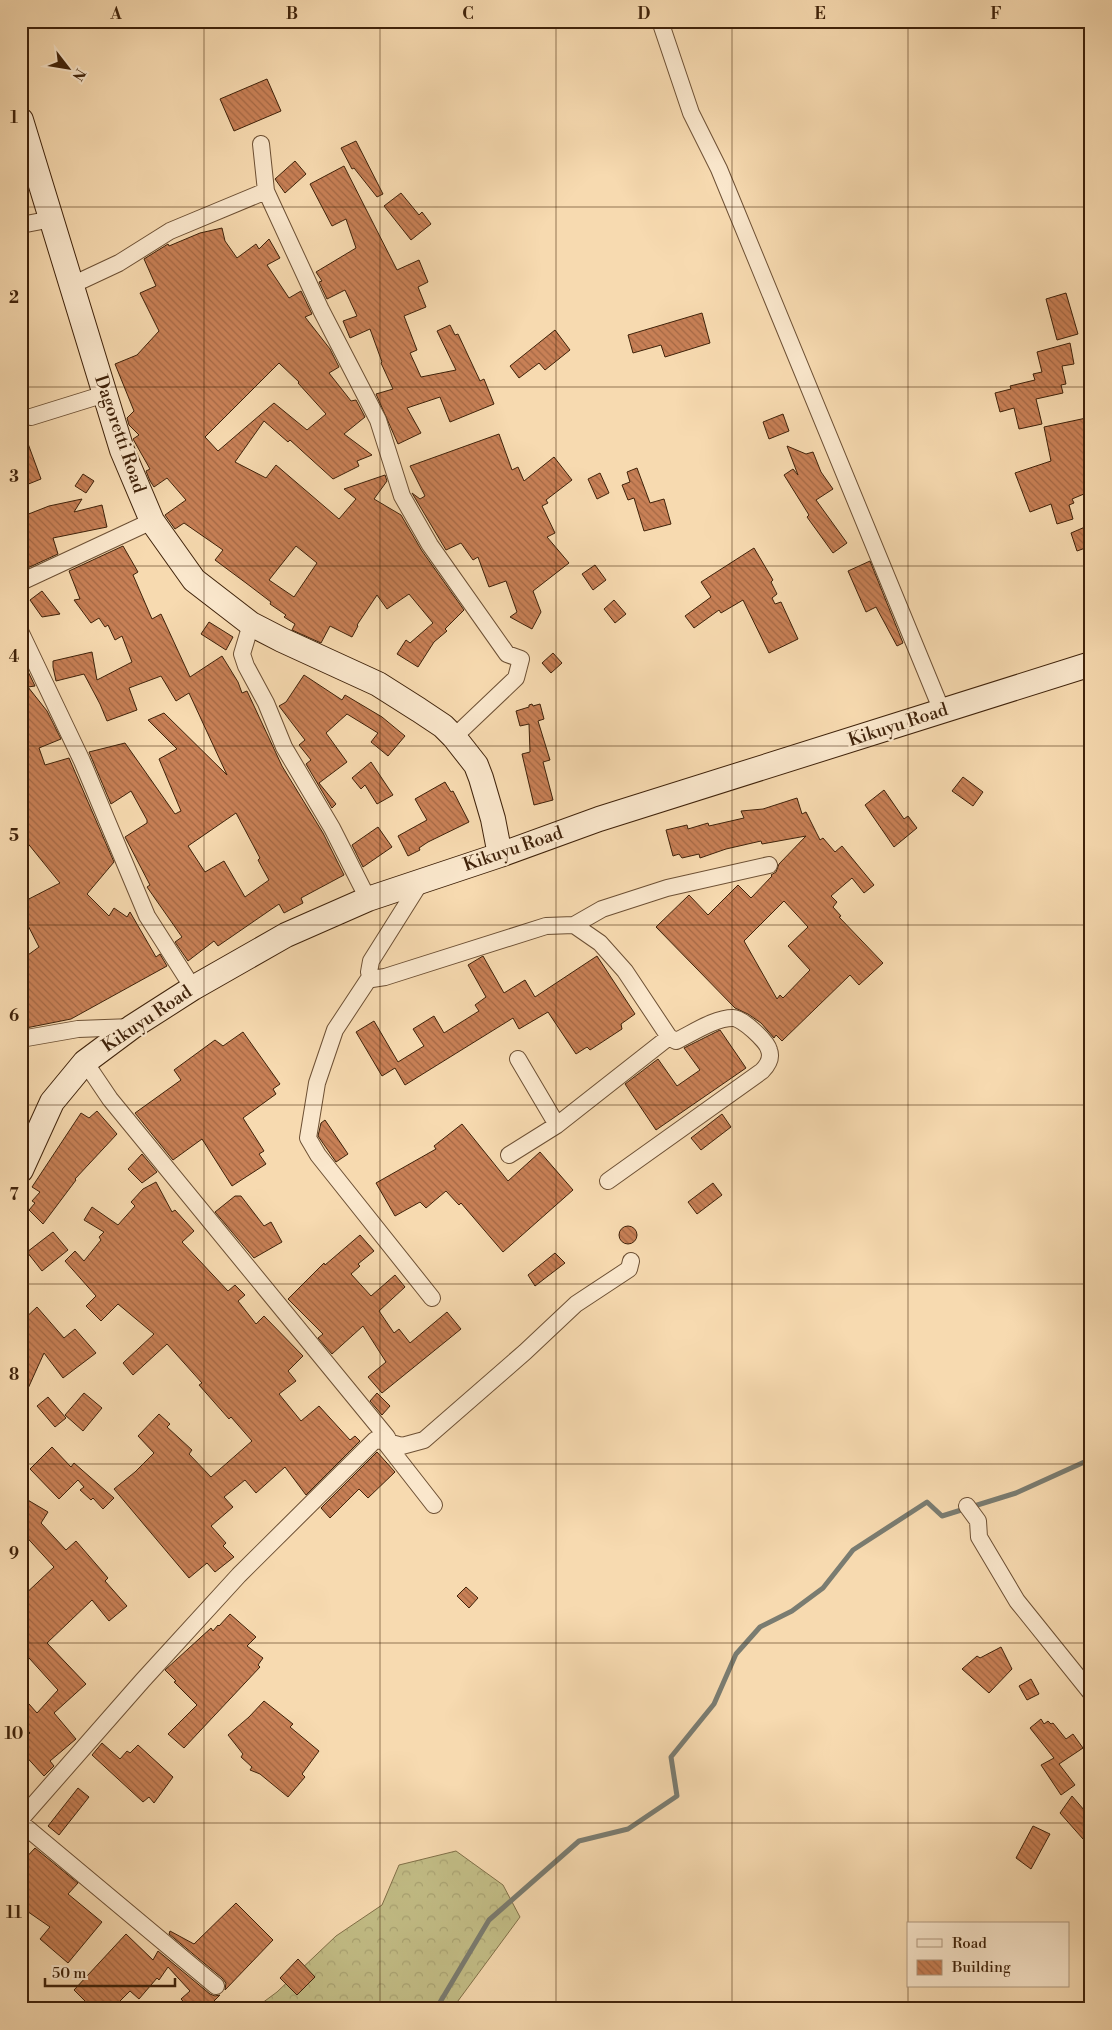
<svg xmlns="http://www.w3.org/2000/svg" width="1112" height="2030" viewBox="0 0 1112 2030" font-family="'Libre Bodoni',serif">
<defs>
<pattern id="forest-crowns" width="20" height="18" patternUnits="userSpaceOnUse" patternTransform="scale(1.25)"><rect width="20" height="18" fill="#c3be87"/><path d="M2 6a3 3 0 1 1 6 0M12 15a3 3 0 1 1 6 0" fill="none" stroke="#a9a373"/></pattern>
<pattern id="building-back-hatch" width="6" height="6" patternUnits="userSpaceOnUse" patternTransform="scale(1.25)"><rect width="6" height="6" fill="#c88056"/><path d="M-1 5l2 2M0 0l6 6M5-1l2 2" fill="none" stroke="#a46845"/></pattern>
</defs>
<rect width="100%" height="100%" fill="#f7dab0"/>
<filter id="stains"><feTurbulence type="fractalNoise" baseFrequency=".004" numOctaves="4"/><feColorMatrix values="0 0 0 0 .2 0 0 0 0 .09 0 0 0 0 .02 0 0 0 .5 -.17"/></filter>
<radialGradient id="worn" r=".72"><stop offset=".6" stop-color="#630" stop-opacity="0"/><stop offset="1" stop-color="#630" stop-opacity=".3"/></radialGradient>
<path fill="url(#forest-crowns)" stroke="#817048" d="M456,1851L503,1885L520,1917L452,2009H254L277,1992L336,1936L382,1905L399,1865Z"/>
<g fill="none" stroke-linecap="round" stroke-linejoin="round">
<path stroke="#7a7c71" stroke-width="5" d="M436,2009L489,1920L579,1841L628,1829L677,1796L671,1757L714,1704L736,1654L760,1627L792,1611L823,1588L853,1550L927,1502L942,1516L1016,1493L1091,1459"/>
</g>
<path fill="url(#building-back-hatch)" stroke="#3f220a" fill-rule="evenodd" d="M267,79L281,111L234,131L220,99Z
M356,141L383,194L377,197L354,168L352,169L341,148Z
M295,161L306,174L285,193L275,179Z
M344,166L397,270L419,260L428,282L418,287L426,307L404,316L417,350L410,353L421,377L456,370L437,331L450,325L455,335L458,334L480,381L484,379L494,404L450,422L440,397L407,408L421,433L398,444L376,394L393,389L381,363L382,362L370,329L350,338L343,321L357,316L345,290L327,299L319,282L322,281L316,272L356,248L346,219L332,226L310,184Z
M401,193L419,215L422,212L431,224L411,240L384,206Z
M222,228L225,241L237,258L256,244L259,249L269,239L280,258L267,265L289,298L301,291L312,314L305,317L330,349L339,367L329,373L351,401L356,400L365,417L344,434L372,455L357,461L359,466L333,479L290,440L288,442L264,421L235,462L266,478L276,465L339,519L356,499L344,489L385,475L387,481L374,499L401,515L422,551L464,610L445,629L447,631L434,642L418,667L397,654L406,640L410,643L433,623L409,594L387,609L377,595L357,625L358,626L352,637L330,626L321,643L292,630L295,624L284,617L286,615L270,604L271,602L246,583L215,560L223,550L184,523L175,529L165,515L186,500L167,478L154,487L150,481L146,471L150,469L133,439L139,435L129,425L127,418L134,411L115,364L137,355L159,331L140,293L156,286L144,259L168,244L169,246L200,233ZM279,363L299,382L298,383L326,414L307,430L274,403L218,451L205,437ZM296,546L317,563L294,597L269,580Z
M1066,293L1078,334L1057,340L1046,299Z
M702,313L710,343L665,357L661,345L633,353L628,335Z
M555,330L570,350L545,370L539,363L519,378L510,366Z
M1070,343L1074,364L1062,366L1066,384L1061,385L1063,393L1036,399L1042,424L1019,429L1014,408L1000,412L995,393L1011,389L1010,386L1035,380L1033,374L1042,372L1037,352Z
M783,414L789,431L769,439L763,422Z
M1091,417V491L1072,499L1074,503L1069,505L1073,519L1057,524L1051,504L1030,512L1015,473L1051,461L1044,427Z
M21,430H23L41,479L21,487Z
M499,434L512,470L518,467L524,481L554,457L572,480L546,500L548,503L542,506L555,533L547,537L569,563L533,591L541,612L532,629L510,617L517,612L506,581L489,587L478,557L473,560L461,543L446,550L412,493L420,499L425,496L410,466Z
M787,446L806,454L813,452L821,472L833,489L816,500L847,543L833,553L807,517L809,515L784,475L793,469L798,475Z
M637,468L650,503L664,499L671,524L644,531L634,498L628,500L622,485L630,482L627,472Z
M600,473L609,493L597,499L588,479Z
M83,474L94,481L86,493L75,486Z
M82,499L74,512L102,505L107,527L53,538L58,554L21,571V517L49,506Z
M1085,527L1091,546L1077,551L1071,533Z
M123,546L138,572L133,575L152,619L161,614L190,677L222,656L238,682L242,693L247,691L282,766L323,833L344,875L301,898L303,903L284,913L279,904L218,946L214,941L188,961L175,942L182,937L147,887L150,885L125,837L147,823V820L131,791L111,804L89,752L125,743L175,814L181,811L159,759L177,749L148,720L164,713L227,775L189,693L176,701L161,676L129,688L137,710L107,721L100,704L84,674L56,681L53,667V661L92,652L97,680L132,662L122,636L115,640L108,625L105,627L99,618L91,623L74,600L80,599L69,571ZM236,813L260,858L258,860L269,880L245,897L224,861L205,872L188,846Z
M754,548L773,580L771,582L777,594L772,598L775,604L781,602L798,639L769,653L743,600L721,613L719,610L694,628L685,616L711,597L701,582Z
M870,561L903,643L897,646L876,607L866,612L848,571Z
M595,565L606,580L593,590L582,574Z
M42,591L60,614L42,617L30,600Z
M614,600L626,614L615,623L604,609Z
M209,622L233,637L226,650L201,634Z
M553,653L562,663L551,673L542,663Z
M21,657L35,686L28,687L47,711L61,739L39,748L45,765L69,758L114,862L87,894L109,916L114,908L127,917L130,912L156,957L160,954L167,966L71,1019L21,1029V960L39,947L21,912V903L60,883L21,835Z
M304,675L342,700L345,695L382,717L405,736L388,756L371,742L378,733L347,714L326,733L347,762L319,783L336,804L332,808L306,764L311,760L299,745L305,740L279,706L286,702Z
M532,704L533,706L540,704L544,719L538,721L550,760L543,762L553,800L534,805L522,754L530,752L529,724L520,726L516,711L529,707V705Z
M371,762L393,795L377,804L365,785L361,789L352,778Z
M963,777L983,792L973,806L952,791Z
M445,782L451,792L453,791L469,822L428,842L419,848L420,850L408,856L398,836L427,820L415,799Z
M884,790L904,819L908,816L917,828L894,847L865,805Z
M797,798L802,814L806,812L820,840L823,838L835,852L842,846L874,885L864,893L852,878L831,896L837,902L833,907L841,916L839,917L883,963L859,985L850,975L782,1041L776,1035L774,1038L761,1023L748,1014L735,1008L656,927L689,895L708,915L738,885L751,898L772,876L771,875L776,872L779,864L806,836L762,844L761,841L726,849L700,858L699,854L682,858L679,854L673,856L666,830L687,825L688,829L708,823L709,826L744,818L741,811L763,809ZM784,901L808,927L788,946L810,970L783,998L780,995L777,999L744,941Z
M378,827L392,847L363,867L352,845Z
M483,956L504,993L525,980L535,997L597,956L635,1014L621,1024L622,1029L590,1050L587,1047L576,1054L548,1012L519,1029L513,1018L405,1085L395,1068L382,1076L356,1032L374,1021L398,1062L424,1046L413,1029L434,1016L444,1033L479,1011L475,1005L486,997L468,965Z
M720,1030L746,1068L656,1130L625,1084L658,1059L677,1086L700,1070L684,1048Z
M243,1032L280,1084L273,1089L276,1094L243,1118L264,1151L259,1154L266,1164L232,1186L202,1139L173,1160L135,1113L181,1080L174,1070L215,1040L223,1046Z
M97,1111L117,1134L75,1179L76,1180L43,1224L29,1210L35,1203L32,1201L40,1192L32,1187L81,1113L89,1118Z
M722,1114L731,1127L701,1150L691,1138Z
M325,1120L348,1154L336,1162L318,1136L321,1123Z
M462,1124L508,1181L540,1152L573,1190L503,1252L461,1203L459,1205L446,1191L426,1208L420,1202L395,1216L376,1183L436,1149L434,1146Z
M142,1154L157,1172L142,1183L128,1169Z
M156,1182L172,1212L175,1210L194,1231L182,1242L228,1291L235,1285L245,1295L238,1301L256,1324L264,1316L303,1356L288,1371L296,1381L279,1394L301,1421L319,1406L350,1440L355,1436L360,1441L306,1495L285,1467L256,1493L245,1480L224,1497L233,1507L211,1526L226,1543L223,1546L234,1557L215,1572L207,1563L189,1578L114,1489L135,1472L154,1453L138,1436L159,1414L170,1424L167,1427L192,1450L189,1454L211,1477L252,1441L231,1417L229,1419L199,1385L202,1383L167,1344L133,1375L123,1363L154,1334L118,1304L101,1321L86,1306L96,1296L65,1261L75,1251L84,1261L101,1240L99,1237L104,1232L84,1220L92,1207L118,1225L135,1206L131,1202L143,1189Z
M713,1183L722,1195L697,1214L688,1202Z
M235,1196H241L264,1226L271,1222L282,1242L254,1258L215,1212Z
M619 1235a9 9 0 1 1 18 0a9 9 0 1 1-18 0Z
M53,1232L68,1250L42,1271L27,1252Z
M360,1235L374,1251L358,1264L360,1266L351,1274L371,1296L395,1275L405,1287L379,1311L394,1333L399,1329L410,1343L447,1312L461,1329L382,1393L368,1377L386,1362L363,1326L332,1354L318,1338L323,1334L288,1299L324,1263L325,1265Z
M555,1253L565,1263L535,1286L528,1275Z
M37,1307L64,1338L75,1329L96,1353L63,1378L44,1353L21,1404V1322Z
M84,1393L102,1408L83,1431L65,1415Z
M377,1393L390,1406L382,1415L370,1401Z
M48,1397L66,1418L55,1427L37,1406Z
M52,1447L71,1467L74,1463L114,1498L103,1509L93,1498L91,1500L80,1490L84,1487L78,1480L59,1499L30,1469Z
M377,1452L395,1472L368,1498L359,1489L330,1518L321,1508Z
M21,1496L48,1512L41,1523L66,1550L76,1541L108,1578L105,1581L127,1606L109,1621L92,1600L47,1643L86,1684L54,1713L76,1739L50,1761L54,1766L44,1776L21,1751V1741L30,1733L24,1727L26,1725L21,1720V1695L37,1713L58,1690L29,1658L21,1665V1598L54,1567L21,1531Z
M466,1587L478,1598L469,1608L457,1596Z
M230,1614L256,1637L247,1646L263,1658L258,1665L260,1667L184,1748L168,1734L197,1705L174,1682L176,1681L165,1670L211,1628L213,1631L218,1625L219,1626Z
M1001,1647L1012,1669L989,1693L962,1669L977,1656L980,1658Z
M1031,1679L1039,1694L1027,1700L1019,1686Z
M264,1701L293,1724L290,1727L319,1751L302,1774L305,1777L288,1797L260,1774L250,1770L252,1767L241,1757L243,1754L228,1735L249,1717Z
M1041,1719L1044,1724L1048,1721L1051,1724L1053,1723L1066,1739L1073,1734L1083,1748L1059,1764L1075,1785L1061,1795L1041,1765L1054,1758L1030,1728Z
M102,1743L120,1759L127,1751L130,1753L138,1745L173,1777L154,1803L149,1797L143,1802L92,1755Z
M78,1788L89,1797L59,1835L48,1826Z
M1072,1796L1091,1818V1848L1060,1813Z
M1033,1826L1050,1834L1031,1869L1016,1858Z
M35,1848L78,1883L68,1894L102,1922L68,1963L40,1939L50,1927L21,1907V1863Z
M236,1903L273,1940L225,1990L226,1983L222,1978L169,1934L170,1931L194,1944Z
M126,1934L153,1960L158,1951L210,1994L215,1996L220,1995L206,2009H190L181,1999L190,1991L168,1967L159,1980L157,1978L139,1999L130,1991L112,2009H93L74,1990Z
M298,1959L315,1977L297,1995L280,1978Z"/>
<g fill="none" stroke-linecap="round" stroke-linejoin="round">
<defs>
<path id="minor" d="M660,21L691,113L719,169L942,711
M261,144L266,191L321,310L378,420L402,496L430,545L507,654L521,659L516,678L454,737
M21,225L52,219
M72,285L119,263L170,231L266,191
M31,417L105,394
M21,582L152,521
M251,624L242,654L246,666L266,703L284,747L332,828L368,899
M21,633L82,761L147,916L193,988
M422,880L371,961L369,972L372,979L385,977L546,926L574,925L602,909L667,888L769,865
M574,925L600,943L625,971L669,1037L676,1041C693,1033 714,1018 733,1018C742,1018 767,1041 769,1050C772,1058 768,1065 762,1071L608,1181
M370,977L335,1030L317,1083L308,1138L318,1155L432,1298
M21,1039L78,1029L132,1027
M518,1059L557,1125
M509,1155L557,1125L669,1037
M384,1441L402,1446L424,1440L525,1352L576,1304L629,1269L631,1261
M384,1441L434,1505
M967,1506L978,1521L979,1537L1017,1601L1091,1693
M21,1819L143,1680L239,1575L375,1440L384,1441L387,1437L110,1099L85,1062
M21,1823L216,1986"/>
<path id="secondary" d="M21,120L122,450L152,521L194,580L251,624L282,640L378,684L419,710L443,726L454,737L476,765L481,778L493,819L500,855
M21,1170L52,1102L85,1062L132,1027L193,988L286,935L368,899L500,855L599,819L1091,664"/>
</defs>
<use href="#minor" stroke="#6d5034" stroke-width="18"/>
<use href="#secondary" stroke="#3f220a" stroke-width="26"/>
<use href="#minor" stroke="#fae7cc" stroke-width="16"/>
<use href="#secondary" stroke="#fae7cc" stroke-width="24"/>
</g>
<path fill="none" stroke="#3f220a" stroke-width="1" stroke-opacity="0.55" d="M204,21V2009M380,21V2009M556,21V2009M732,21V2009M908,21V1924M21,207H1091M21,387H1091M21,566H1091M21,746H1091M21,925H1091M21,1105H1091M21,1284H1091M21,1464H1091M21,1643H1091M21,1823H1091M908,1986V2009"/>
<g text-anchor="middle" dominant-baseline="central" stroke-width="4.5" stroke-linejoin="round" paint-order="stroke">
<g font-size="18" fill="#3f220a" stroke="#fae7cc">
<text transform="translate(120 434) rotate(71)">Dagoretti Road</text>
<text transform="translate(898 725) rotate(-18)">Kikuyu Road</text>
<text transform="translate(513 849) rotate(-19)">Kikuyu Road</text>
<text transform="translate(147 1019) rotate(-34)">Kikuyu Road</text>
</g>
</g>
<rect width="1112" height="2030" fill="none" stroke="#f7dab0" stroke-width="55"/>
<rect x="907" y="1922" width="162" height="65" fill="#fae7cc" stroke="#af987e"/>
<rect x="917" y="1939" width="25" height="8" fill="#fae7cc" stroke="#af987e"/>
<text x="952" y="1948" font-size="15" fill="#3f220a">Road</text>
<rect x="917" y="1960" width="25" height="15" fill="url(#building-back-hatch)" stroke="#af987e"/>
<text x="952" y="1972" font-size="15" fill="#3f220a">Building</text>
<g transform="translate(68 68) rotate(121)" stroke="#fae7cc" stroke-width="4" paint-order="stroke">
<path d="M0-4L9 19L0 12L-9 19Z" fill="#3f220a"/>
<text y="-8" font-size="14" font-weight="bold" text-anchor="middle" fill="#3f220a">N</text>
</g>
<path d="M45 1978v8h130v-8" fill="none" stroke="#3f220a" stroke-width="2.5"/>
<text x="52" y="1978" font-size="15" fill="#3f220a" stroke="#fae7cc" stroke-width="4" paint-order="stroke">50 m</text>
<rect x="28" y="28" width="1056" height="1974" fill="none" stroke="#3f220a" stroke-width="2"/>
<g font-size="16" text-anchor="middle" font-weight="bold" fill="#3f220a">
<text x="116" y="19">A</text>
<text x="292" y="19">B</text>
<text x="468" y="19">C</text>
<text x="644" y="19">D</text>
<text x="820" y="19">E</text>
<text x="996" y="19">F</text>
<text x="14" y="123">1</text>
<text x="14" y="303">2</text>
<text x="14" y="482">3</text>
<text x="14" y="662">4</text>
<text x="14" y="841">5</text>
<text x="14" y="1021">6</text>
<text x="14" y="1200">7</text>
<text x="14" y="1380">8</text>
<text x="14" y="1559">9</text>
<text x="14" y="1739">10</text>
<text x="14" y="1918">11</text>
</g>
<rect width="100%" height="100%" filter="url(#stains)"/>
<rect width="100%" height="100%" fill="url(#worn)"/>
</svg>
